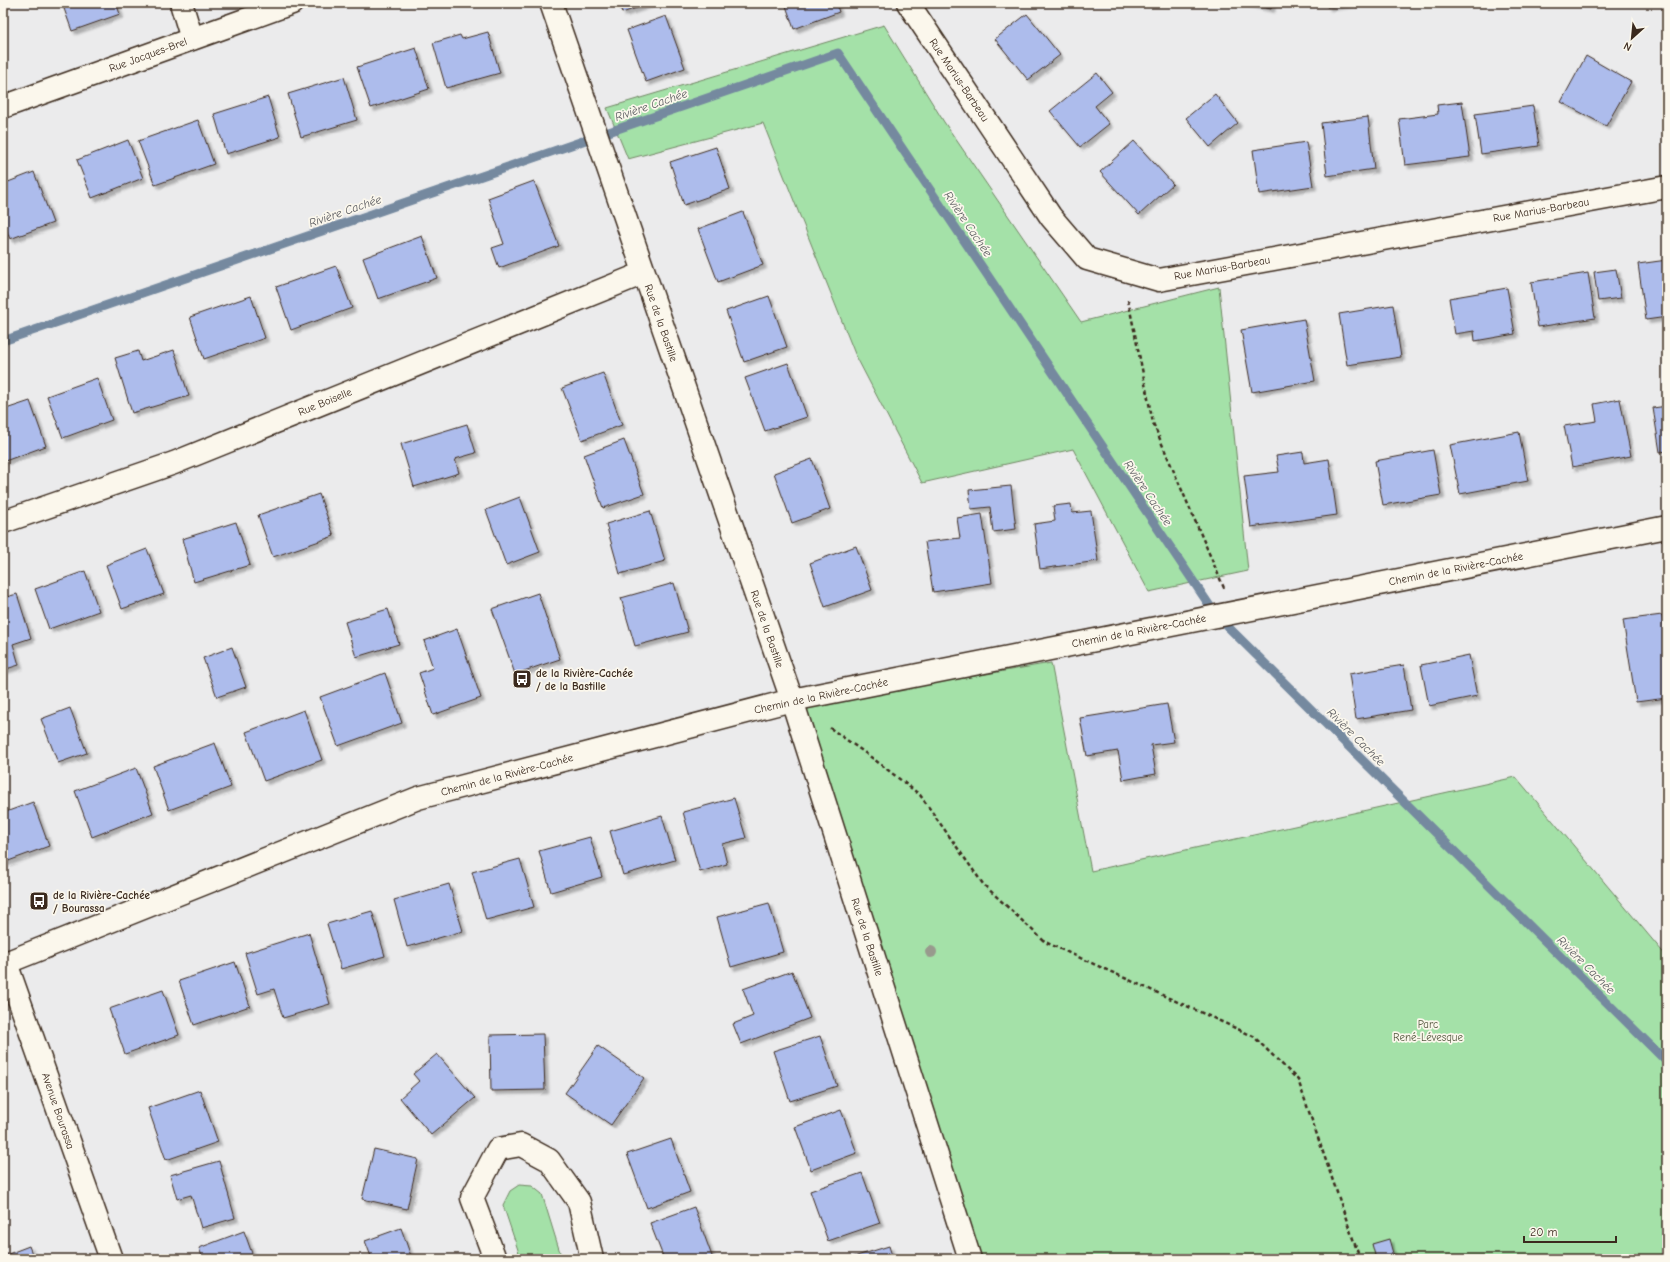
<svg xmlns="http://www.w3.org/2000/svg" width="1670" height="1262" viewBox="0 0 1670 1262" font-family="'Comic Neue',sans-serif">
<defs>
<filter id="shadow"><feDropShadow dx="3.5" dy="3.5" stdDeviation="1" flood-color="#0004"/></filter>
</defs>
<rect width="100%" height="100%" fill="#ebebec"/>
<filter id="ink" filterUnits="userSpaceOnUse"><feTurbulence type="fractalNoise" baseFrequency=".025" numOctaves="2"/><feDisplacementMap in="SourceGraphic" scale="8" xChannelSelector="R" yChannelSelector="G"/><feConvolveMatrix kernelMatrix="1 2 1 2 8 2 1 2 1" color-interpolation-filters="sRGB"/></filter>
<g filter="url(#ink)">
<path fill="#a4e1a8" stroke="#708663" d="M884,25L944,122L1081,322L1219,287L1248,571L1149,592L1073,449L922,483L855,354L763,123L628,159L607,108Z
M1051,663L1091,871L1516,777L1667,957V1259H979L800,706Z
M519,1185L532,1186L542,1194L562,1259H521L503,1205L510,1191Z"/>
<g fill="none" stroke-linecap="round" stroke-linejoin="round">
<path stroke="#74899f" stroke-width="9" d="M3,341L838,53L1216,615L1667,1062"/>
</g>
<path fill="#adbcec" stroke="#3b2a1e" filter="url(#shadow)" d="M62,3H116L120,14L72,31Z
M619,3H651L622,13Z
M785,3H836L839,12L794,29Z
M1246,3H1272L1271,9Z
M1326,3H1355L1327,7Z
M1027,14L1060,55L1028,80L995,39Z
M666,16L685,68L646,82L627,30Z
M488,32L500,73L446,88L433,43L460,35L462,39Z
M416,48L429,89L371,108L357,67Z
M1586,56L1631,82L1606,126L1561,102Z
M1097,73L1112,92L1095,106L1109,124L1080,147L1050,111Z
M344,77L357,120L301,137L288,94Z
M1215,94L1238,123L1210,147L1186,118Z
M268,97L280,137L226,154L214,114Z
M1462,102L1470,157L1405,165L1399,119L1438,114L1437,105Z
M1533,106L1539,146L1481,154L1475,114Z
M1368,117L1374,169L1327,176L1321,123Z
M198,120L214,164L155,185L138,141Z
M128,140L143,178L92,198L77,160Z
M1134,141L1173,184L1139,215L1100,172Z
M1306,142L1313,186L1259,194L1253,150Z
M716,147L730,189L684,205L670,162Z
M34,172L53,223L10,239L3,221V184Z
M534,181L559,246L499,268L492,248L504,244L488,198Z
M743,212L763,265L718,282L698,229Z
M422,236L437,278L378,299L363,258Z
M1667,260V317L1646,320L1638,264Z
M336,266L352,308L291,330L276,287Z
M1616,269L1621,298L1598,301L1594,272Z
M1588,273L1595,318L1538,327L1531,282Z
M1507,288L1515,334L1475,341L1474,331L1455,334L1449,298Z
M251,296L265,338L204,359L190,317Z
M769,296L787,347L744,362L726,311Z
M1393,305L1401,357L1347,365L1339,314Z
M1304,319L1315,381L1252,392L1241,330Z
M174,350L189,396L132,413L115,358L138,351L141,361Z
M788,363L807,417L765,431L745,378Z
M603,373L622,425L582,440L562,388Z
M97,378L112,420L63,438L47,396Z
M1620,399L1631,456L1572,467L1564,426L1597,421L1594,404Z
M30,401L46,446L5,461L3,456V410Z
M1667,406V451L1660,452L1653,408Z
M467,424L476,453L455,459L459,473L414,487L401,444Z
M1519,432L1528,481L1460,494L1450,445Z
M624,440L644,494L603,508L584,455Z
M1433,450L1441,495L1383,505L1375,461Z
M1303,452L1304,463L1329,459L1337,515L1251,527L1244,476L1279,472L1276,456Z
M812,459L830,509L792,523L774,473Z
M1011,486L1016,529L993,532L990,507L971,509L969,490Z
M319,494L334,536L273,557L258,515Z
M520,497L540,552L506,565L486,510Z
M1071,504L1072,513L1091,511L1098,561L1040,569L1034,524L1055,521L1053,506Z
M650,511L665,561L620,574L606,524Z
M982,514L992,583L933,592L925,542L960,538L957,518Z
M236,522L250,565L194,582L182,539Z
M856,546L872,590L825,607L810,563Z
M147,549L164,594L122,609L106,565Z
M85,571L99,611L49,629L35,589Z
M674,583L688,632L635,646L621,598Z
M538,593L560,659L515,674L492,609Z
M17,594L31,638L13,644L19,665L3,670V598Z
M388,609L399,644L356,657L345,622Z
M1662,615L1667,647V698L1636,702L1623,620Z
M457,629L481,698L433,715L419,673L433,668L424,641Z
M232,647L246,687L217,697L203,658Z
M1469,655L1477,696L1429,706L1421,665Z
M1404,665L1411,710L1356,719L1349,674Z
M385,673L402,723L338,746L320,697Z
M1167,704L1174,742L1151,745L1156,774L1123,780L1118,751L1087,756L1080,718Z
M70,708L87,753L58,763L41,719Z
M304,710L322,760L264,781L246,732Z
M215,743L231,787L169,810L153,766Z
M136,768L153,813L92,837L75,791Z
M734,798L746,838L722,844L727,864L700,872L683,812Z
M33,802L49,846L3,863V813Z
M662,816L675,860L623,875L610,831Z
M590,837L602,877L551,892L539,851Z
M520,859L534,907L486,920L472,872Z
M449,884L463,931L407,947L394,900Z
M769,903L783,952L731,967L717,917Z
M372,911L385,956L341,969L327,924Z
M309,933L330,1004L283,1018L274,989L258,994L245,953Z
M235,962L250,1006L194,1025L179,981Z
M792,971L810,1018L741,1044L733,1024L753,1016L743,989Z
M163,990L179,1035L125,1054L109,1009Z
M543,1034L545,1090L491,1091L490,1035Z
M820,1036L837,1086L790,1101L773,1051Z
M598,1046L644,1078L611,1125L565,1093Z
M437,1054L475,1098L431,1135L400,1098L419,1081L413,1074Z
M200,1090L218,1142L166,1160L148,1108Z
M841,1110L857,1153L811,1170L795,1127Z
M671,1139L690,1192L647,1208L627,1154Z
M374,1149L418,1159L407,1209L362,1199Z
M219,1161L235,1218L201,1228L191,1195L177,1199L170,1175Z
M862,1173L880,1223L828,1241L810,1191Z
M694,1207L713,1259H664L650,1223Z
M401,1228L412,1259H372L365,1241Z
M244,1231L254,1259H203L199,1248Z
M1389,1239L1394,1257L1376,1259L1372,1244Z
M29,1246L34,1259H3V1256Z
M889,1246L893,1259H847Z
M425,1256L426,1259H415Z"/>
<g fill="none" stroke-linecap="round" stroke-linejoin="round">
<defs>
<path id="minor" d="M181,3L192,39
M551,3L792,700L970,1259
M908,3L1051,217L1087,259L1159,280L1667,187
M3,107L292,3
M3,522L174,463L644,273
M6,963L111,1259
M495,1259L472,1198L498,1149L521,1145L549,1160L579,1202L592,1259"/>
<path id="tertiary" d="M3,964L418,798L792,700L1667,527"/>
</defs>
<use href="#minor" stroke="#3b2a1e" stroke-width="25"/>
<use href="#tertiary" stroke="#3b2a1e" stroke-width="25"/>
<path stroke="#3b2a1e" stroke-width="2.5" stroke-dasharray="4 3" stroke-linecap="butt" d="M1128,300L1153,423L1224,588
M830,728L875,760L920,795L983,884L1045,942L1253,1036L1298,1080L1360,1259"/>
<use href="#minor" stroke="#fbf7ec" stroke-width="22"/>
<use href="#tertiary" stroke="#fbf7ec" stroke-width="22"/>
</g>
<circle fill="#989a8d" cx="931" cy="952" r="6"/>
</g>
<defs>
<symbol id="bus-square" viewBox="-11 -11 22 22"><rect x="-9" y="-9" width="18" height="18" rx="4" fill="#3b2a1e" stroke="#fbf7ec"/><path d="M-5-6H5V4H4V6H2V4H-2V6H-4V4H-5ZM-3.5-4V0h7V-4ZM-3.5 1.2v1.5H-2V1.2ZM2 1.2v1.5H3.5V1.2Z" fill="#fff"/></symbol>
</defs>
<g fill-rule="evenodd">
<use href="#bus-square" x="511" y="668" width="22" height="22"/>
<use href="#bus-square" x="28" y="890" width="22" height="22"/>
</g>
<g text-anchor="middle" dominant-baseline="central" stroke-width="3.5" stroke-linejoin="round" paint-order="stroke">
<g font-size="11" fill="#3b2a1e" stroke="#fbf7ec">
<text transform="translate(148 55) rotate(-20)">Rue Jacques-Brel</text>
<text transform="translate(959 80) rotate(56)">Rue Marius-Barbeau</text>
<text transform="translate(1541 210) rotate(-10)">Rue Marius-Barbeau</text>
<text transform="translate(1222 268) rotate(-10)">Rue Marius-Barbeau</text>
<text transform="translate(661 323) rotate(71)">Rue de la Bastille</text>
<text transform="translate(325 402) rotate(-22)">Rue Boiselle</text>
<text transform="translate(1456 569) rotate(-11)">Chemin de la Rivière-Cachée</text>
<text transform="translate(767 629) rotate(71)">Rue de la Bastille</text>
<text transform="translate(1139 631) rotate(-11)">Chemin de la Rivière-Cachée</text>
<text transform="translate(821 696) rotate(-12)">Chemin de la Rivière-Cachée</text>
<text transform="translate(507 775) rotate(-15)">Chemin de la Rivière-Cachée</text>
<text transform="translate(867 937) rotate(72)">Rue de la Bastille</text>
<text transform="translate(58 1111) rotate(71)">Avenue Bourassa</text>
</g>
<g font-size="11" font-weight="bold" fill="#3b2a1e" stroke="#fbf7ec" text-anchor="start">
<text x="536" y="673">de la Rivière-Cachée<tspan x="536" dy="13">/ de la Bastille</tspan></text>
<text x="53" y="895">de la Rivière-Cachée<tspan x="53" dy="13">/ Bourassa</tspan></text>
</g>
<g font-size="11" fill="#555840" stroke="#fbf7ec">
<text x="1428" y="1024">Parc<tspan x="1428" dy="13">René-Lévesque</tspan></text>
</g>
<g font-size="12" font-style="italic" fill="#58595e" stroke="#fbf7ec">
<text transform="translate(651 105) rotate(-19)">Rivière Cachée</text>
<text transform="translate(345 211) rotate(-19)">Rivière Cachée</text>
<text transform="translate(968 224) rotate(56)">Rivière Cachée</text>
<text transform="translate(1148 493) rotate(56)">Rivière Cachée</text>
<text transform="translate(1356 737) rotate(45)">Rivière Cachée</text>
<text transform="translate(1586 965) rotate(45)">Rivière Cachée</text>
</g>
</g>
<rect width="1670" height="1262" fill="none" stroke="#fbf7ec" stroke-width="16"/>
<rect x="8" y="8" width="1654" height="1246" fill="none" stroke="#3b2a1e" stroke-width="1.5" filter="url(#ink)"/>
<g transform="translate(1632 38) rotate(207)" stroke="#fbf7ec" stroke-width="3" paint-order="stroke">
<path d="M0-3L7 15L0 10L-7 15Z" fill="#3b2a1e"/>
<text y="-6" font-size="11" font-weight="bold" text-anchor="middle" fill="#3b2a1e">N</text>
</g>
<path d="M1524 1236v6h92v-6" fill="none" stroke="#3b2a1e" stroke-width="2"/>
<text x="1530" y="1236" font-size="12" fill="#3b2a1e" stroke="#fbf7ec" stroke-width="3" paint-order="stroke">20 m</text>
</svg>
